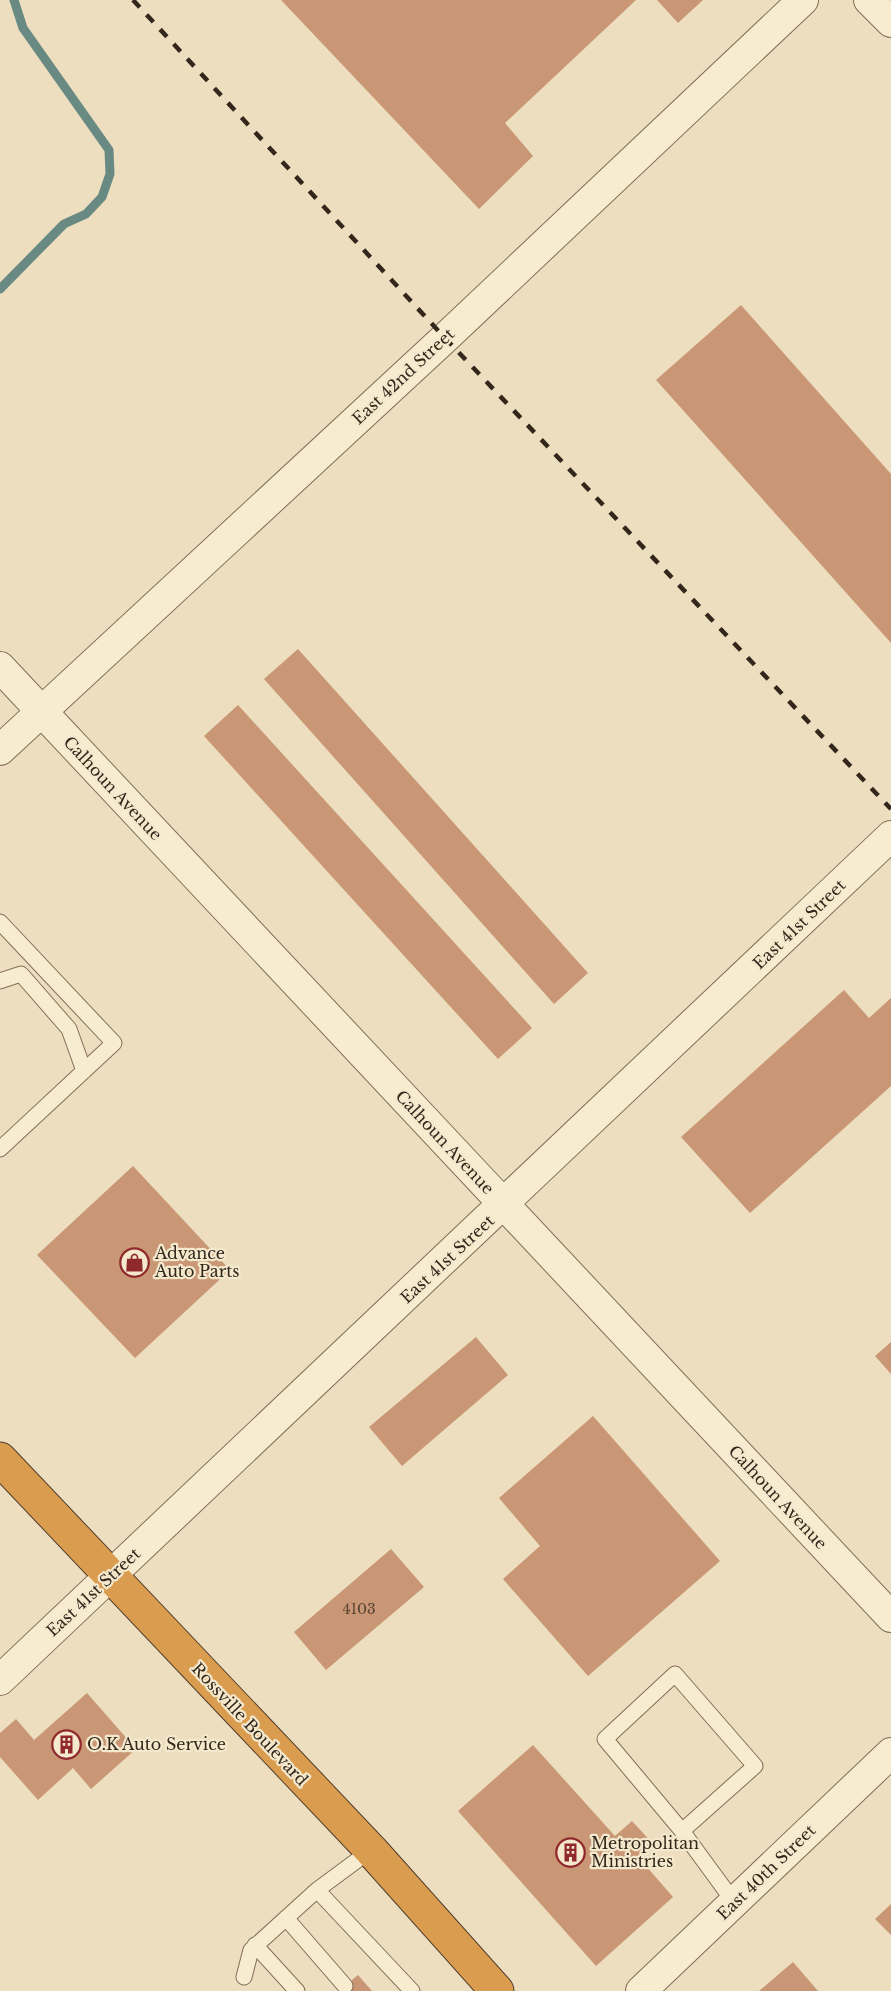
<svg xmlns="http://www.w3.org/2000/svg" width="891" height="1991" viewBox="0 0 891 1991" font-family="'Libre Baskerville',serif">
<rect width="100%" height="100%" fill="#ecdebe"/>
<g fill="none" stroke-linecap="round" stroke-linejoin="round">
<path stroke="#698a82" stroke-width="9" d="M0,289L64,224L86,214L102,197L110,174L109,150L23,28L14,0"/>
</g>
<path fill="#c99775" d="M281,0H636L505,123L533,156L479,209Z
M657,0H703L678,23Z
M741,305L891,474V643L656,380Z
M298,649L588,973L554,1004L264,679Z
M238,705L532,1028L498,1059L204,736Z
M844,990L869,1018L891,998V1086L750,1213L681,1137Z
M133,1166L230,1270L135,1358L37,1255Z
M476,1337L508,1375L402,1466L369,1427Z
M891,1342V1374L875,1356Z
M593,1416L720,1561L588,1676L503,1579L540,1546L499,1498Z
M391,1549L424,1587L326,1670L294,1632Z
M87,1693L136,1749L91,1789L73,1768L38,1800L0,1757V1733L16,1719L34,1740Z
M533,1745L615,1836L632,1821L654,1845L639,1858L673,1897L596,1966L458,1811Z
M891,1904V1935L875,1919Z
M793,1962L818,1991H759Z
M358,1975L372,1991H339Z"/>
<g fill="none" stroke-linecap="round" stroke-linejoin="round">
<defs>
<path id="lane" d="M0,922L114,1043L0,1149
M0,981L21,974L69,1029L84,1071
M682,1831L755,1766L675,1674L605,1739L682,1831L734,1902
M371,1850L317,1890L412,1991
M286,1918L345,1986
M255,1945L297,1991
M244,1977L251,1950L317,1890"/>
<path id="street" d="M869,0L891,22
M0,667L891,1617
M0,750L445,338L803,0
M0,1680L891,836
M641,1991L891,1753"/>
<path id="highway" d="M0,1459L371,1850L497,1991"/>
</defs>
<use href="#lane" stroke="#836e57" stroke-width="17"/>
<use href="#street" stroke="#836e57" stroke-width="32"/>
<use href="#highway" stroke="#513d2c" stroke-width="35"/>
<use href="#lane" stroke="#f7ebd0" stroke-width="15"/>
<use href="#street" stroke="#f7ebd0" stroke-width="30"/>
<use href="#highway" stroke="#da9c4f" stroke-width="33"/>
<path stroke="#33271c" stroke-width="4.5" stroke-dasharray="10 10" stroke-linecap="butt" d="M133,0L445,338L891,809"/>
</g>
<defs>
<symbol id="shop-ring" viewBox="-11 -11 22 22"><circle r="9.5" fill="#f4e8cd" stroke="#90292b" stroke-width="1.5"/><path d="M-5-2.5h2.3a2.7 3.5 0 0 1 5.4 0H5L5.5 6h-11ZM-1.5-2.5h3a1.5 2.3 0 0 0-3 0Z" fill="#90292b"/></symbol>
<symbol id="building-ring" viewBox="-11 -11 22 22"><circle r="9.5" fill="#f4e8cd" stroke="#90292b" stroke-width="1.5"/><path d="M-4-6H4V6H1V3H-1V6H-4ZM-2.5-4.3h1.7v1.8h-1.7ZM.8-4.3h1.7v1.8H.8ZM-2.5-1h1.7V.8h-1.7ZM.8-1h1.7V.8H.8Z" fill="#90292b"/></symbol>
</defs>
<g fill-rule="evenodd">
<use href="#shop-ring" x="118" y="1246" width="33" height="33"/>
<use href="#building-ring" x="50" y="1728" width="33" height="33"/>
<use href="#building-ring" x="554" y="1836" width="33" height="33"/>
</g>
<g text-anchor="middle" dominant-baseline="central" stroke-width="4.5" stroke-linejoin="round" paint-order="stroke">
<g font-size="14" fill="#584332">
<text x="359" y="1609">4103</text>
</g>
<g font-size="16" fill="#33271c" stroke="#f4e8cd">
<text transform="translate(403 376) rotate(-43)">East 42nd Street</text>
<text transform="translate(113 788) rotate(47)">Calhoun Avenue</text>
<text transform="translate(799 924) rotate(-44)">East 41st Street</text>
<text transform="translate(445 1142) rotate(47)">Calhoun Avenue</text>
<text transform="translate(447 1259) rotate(-43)">East 41st Street</text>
<text transform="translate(778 1497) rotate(47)">Calhoun Avenue</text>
<text transform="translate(93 1592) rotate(-43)">East 41st Street</text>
<text transform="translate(250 1724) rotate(47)">Rossville Boulevard</text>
<text transform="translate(766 1872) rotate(-44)">East 40th Street</text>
</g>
<g font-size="16" fill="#33271c" stroke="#f4e8cd" text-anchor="start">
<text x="155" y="1253">Advance<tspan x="155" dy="18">Auto Parts</tspan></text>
<text x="87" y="1744">O.K Auto Service</text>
<text x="591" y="1843">Metropolitan<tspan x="591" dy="18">Ministries</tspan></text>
</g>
</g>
</svg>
